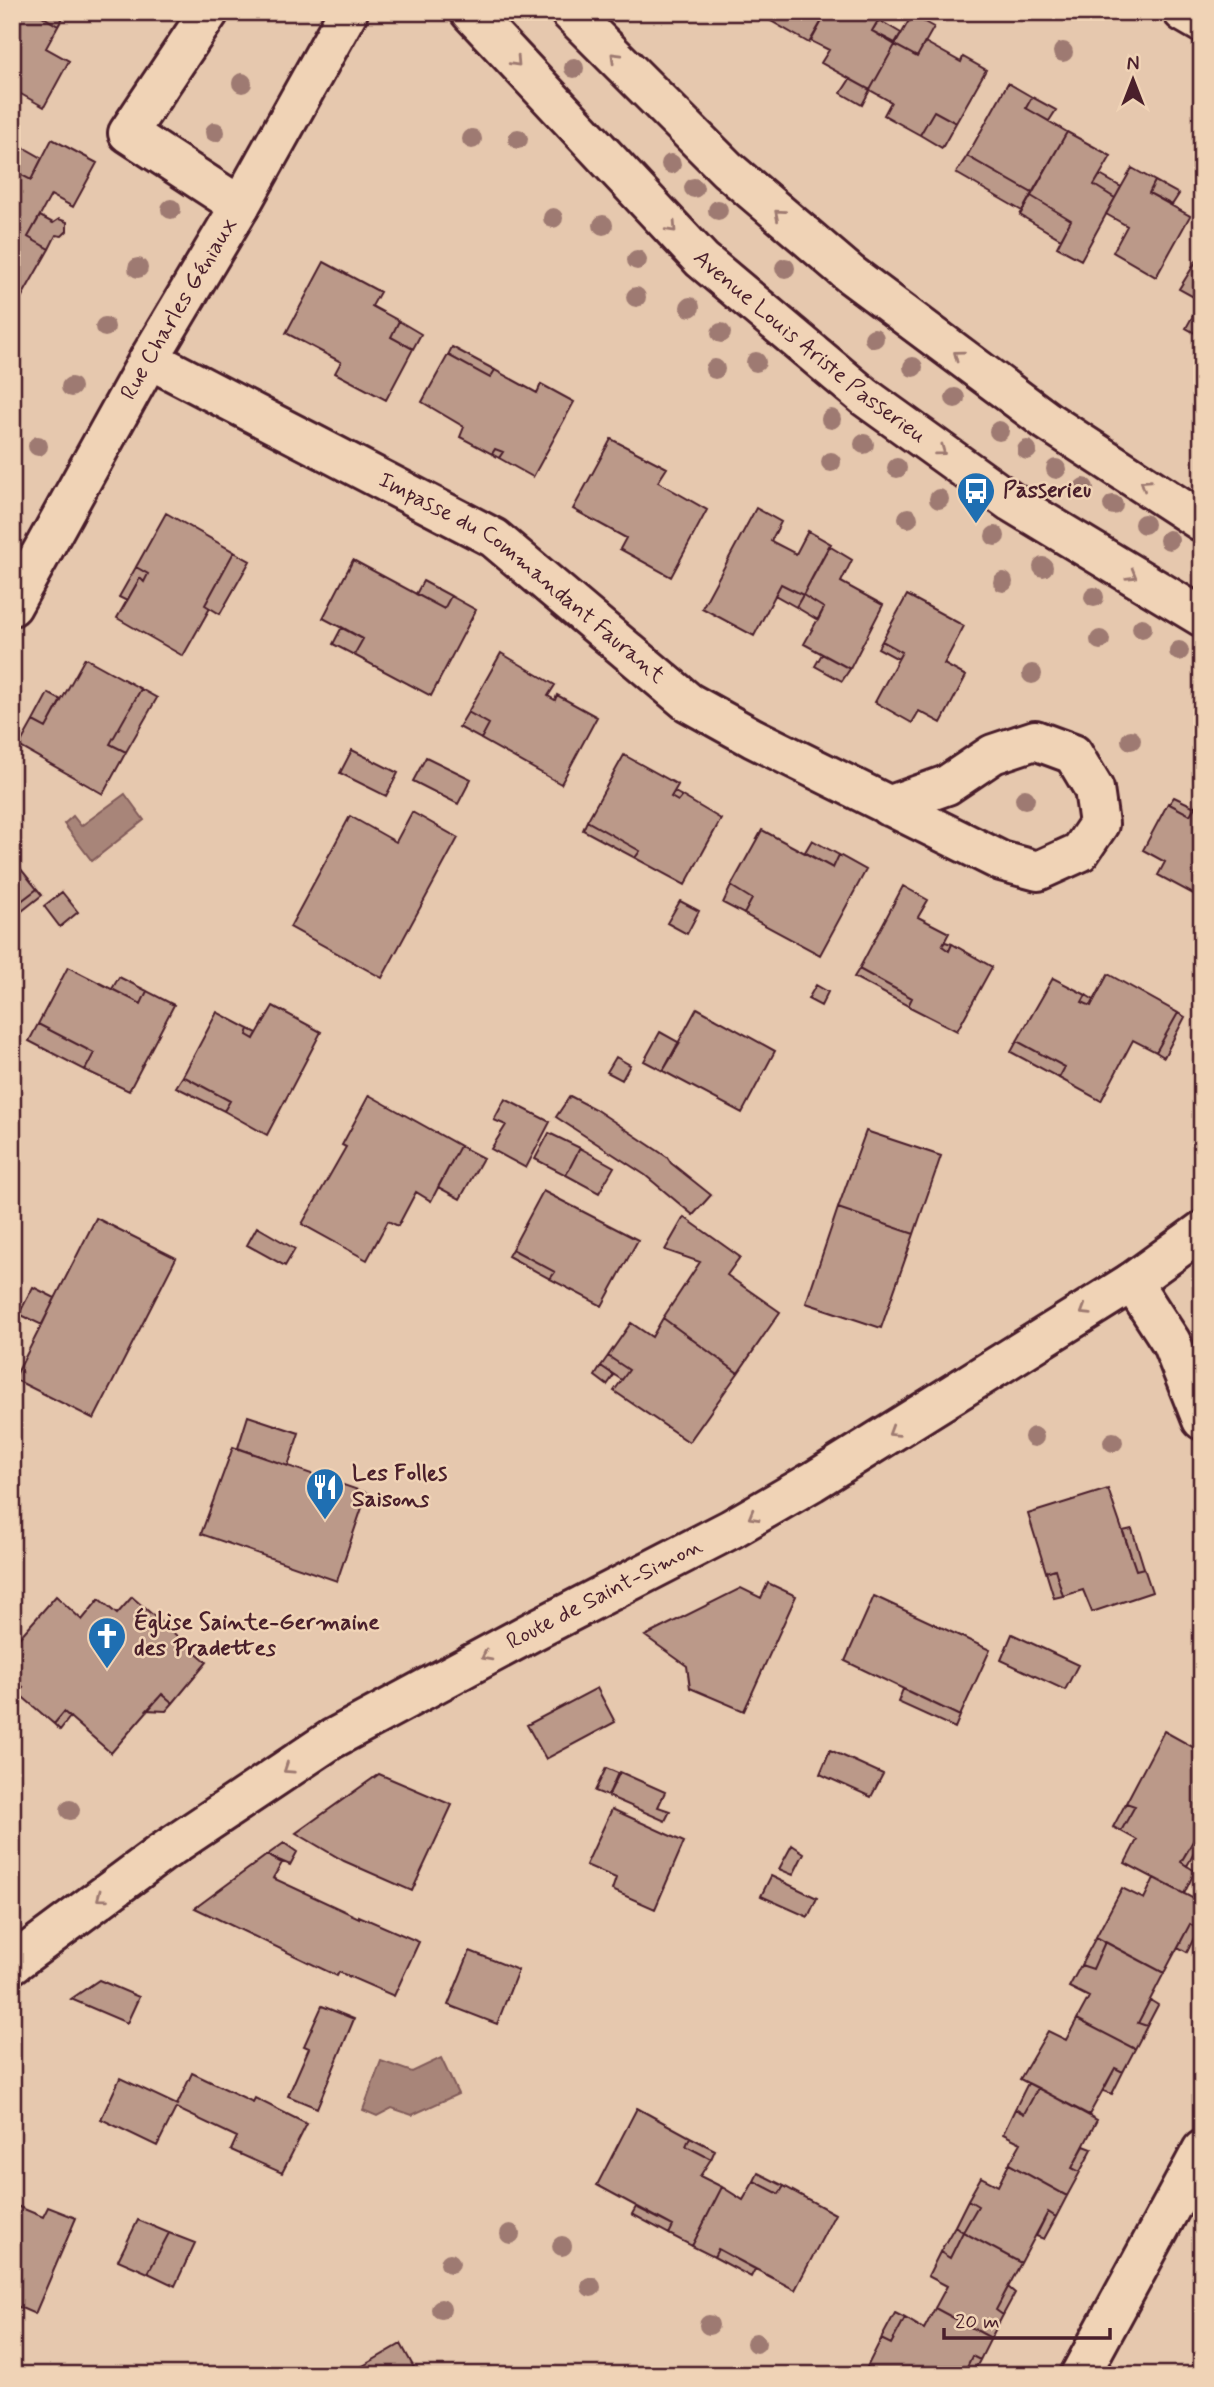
<svg xmlns="http://www.w3.org/2000/svg" width="1214" height="2387" viewBox="0 0 1214 2387" font-family="Mynerve,sans-serif">
<rect width="100%" height="100%" fill="#e6c8ae"/>
<filter id="ink" filterUnits="userSpaceOnUse"><feTurbulence type="fractalNoise" baseFrequency=".0143" numOctaves="2"/><feDisplacementMap in="SourceGraphic" scale="14" xChannelSelector="R" yChannelSelector="G"/><feConvolveMatrix kernelMatrix="1 2 1 2 8 2 1 2 1" color-interpolation-filters="sRGB"/></filter>
<g filter="url(#ink)">
<path fill="#a88579" stroke="#825c5a" stroke-width="2" d="M125,794L144,820L92,861L64,824L73,816L81,826Z
M441,2058L458,2094L412,2115L392,2108L377,2116L363,2110L381,2061L412,2072Z"/>
<path fill="#bb9989" stroke="#4a1f2b" stroke-width="2" d="M12,12H66L46,48L69,61L44,107L12,89Z
M40,12H66L58,26L39,14Z
M769,12H827L809,43L766,18Z
M827,12H883L872,31L895,45L870,90L821,63L829,50L811,41Z
M912,15L934,27L917,57L895,45Z
M879,20L901,33L895,43L872,31Z
M925,42L961,62L963,57L986,70L956,123L934,111L920,135L884,115L891,102L870,90L895,45L917,57Z
M850,79L870,90L862,105L841,93Z
M1008,83L1032,97L1026,108L1067,132L1032,193L967,156Z
M1032,97L1056,110L1049,121L1026,108Z
M934,111L956,123L942,148L920,135Z
M1067,132L1111,156L1094,185L1115,198L1081,260L1057,247L1071,220L1031,196Z
M52,139L97,163L73,207L51,195L28,237L49,249L12,314V170L31,180Z
M21,146L42,158L31,180L12,170V161Z
M967,156L1032,193L1022,211L956,173Z
M1132,168L1155,181L1149,193L1190,216L1156,277L1113,252L1127,226L1106,214Z
M1100,175L1121,187L1115,198L1094,185Z
M1155,181L1179,194L1172,205L1149,193Z
M1031,196L1071,220L1061,239L1020,215Z
M40,216L53,223L59,219L67,222V231L62,236L56,235L49,249L28,237Z
M1202,252V337L1186,328L1201,301L1179,289Z
M324,262L380,292L372,306L399,321L391,337L413,349L386,400L335,373L341,362L286,333Z
M399,321L421,334L413,349L391,337Z
M452,347L495,370L490,378L448,355Z
M448,355L490,378L495,370L537,393L541,384L574,402L533,477L499,458L503,452L495,449L492,454L460,437L464,427L422,402Z
M611,439L667,468L658,482L707,510L671,577L620,549L626,538L573,509Z
M495,449L503,452L499,458L492,454Z
M756,508L781,522L771,541L796,554L808,531L831,544L803,595L781,584L754,636L702,608Z
M166,513L234,552L205,605L210,608L183,656L117,618L140,578L144,582L148,574L136,567Z
M829,546L852,560L841,582L883,605L850,669L804,644L824,608L803,595Z
M234,552L250,561L220,614L205,605Z
M353,560L444,609L451,596L476,610L431,696L354,655L363,639L323,618Z
M136,567L148,574L144,582L140,578L127,601L119,597Z
M423,581L451,596L444,609L416,594Z
M781,584L803,595L796,607L775,595Z
M803,595L824,608L818,620L796,607Z
M907,595L964,626L944,664L966,676L941,723L919,711L912,723L875,702L902,652L882,641Z
M342,627L363,639L354,655L333,644Z
M882,641L902,652L898,659L878,648Z
M501,653L555,685L548,696L555,700L557,695L597,717L561,784L481,739L489,724L468,712Z
M822,654L850,669L842,681L815,666Z
M85,658L141,689L110,744L126,752L103,794L19,746L33,721L46,728Z
M141,689L157,698L126,752L110,744Z
M48,693L61,700L46,728L33,721Z
M468,712L489,724L481,739L459,727Z
M352,750L398,773L386,796L340,773Z
M624,755L678,785L671,797L678,801L682,796L721,819L685,885L635,858L640,851L587,821Z
M426,757L471,779L458,804L413,781Z
M675,792L682,796L678,801L671,797Z
M1202,794V883L1195,895L1158,875L1165,862L1143,850L1168,803L1190,815Z
M1174,797L1195,807L1190,815L1169,804Z
M412,812L458,838L382,978L290,927L350,816L396,842Z
M587,821L640,851L635,858L583,830Z
M762,830L833,868L839,855L866,870L820,955L744,914L752,899L731,886Z
M812,840L839,855L833,868L805,852Z
M12,858L37,889L12,908Z
M731,886L752,899L744,914L723,903Z
M903,886L928,900L918,917L949,933L942,946L949,951L952,944L992,967L957,1031L908,1006L912,998L859,969Z
M37,889L42,895L12,919V908Z
M62,892L78,912L60,927L44,906Z
M680,901L699,911L687,934L667,923Z
M945,942L952,944L949,951L942,946Z
M68,967L141,1004L147,991L174,1005L129,1091L85,1070L94,1053L38,1024Z
M859,969L912,998L908,1006L854,977Z
M1108,974L1178,1013L1156,1052L1133,1040L1101,1101L1059,1078L1065,1067L1017,1041L1053,978L1086,995L1082,1002L1091,1006Z
M119,977L147,991L141,1004L112,989Z
M816,985L828,992L821,1006L808,999Z
M1086,995L1094,1000L1091,1006L1082,1002Z
M273,1006L321,1032L267,1135L224,1111L230,1101L183,1076L217,1012L249,1029L247,1035L254,1039Z
M697,1008L775,1051L742,1113L663,1071Z
M1178,1013L1185,1017L1164,1057L1156,1052Z
M38,1024L94,1053L85,1070L29,1041Z
M249,1029L257,1033L254,1039L247,1035Z
M660,1032L680,1043L663,1071L644,1061Z
M1017,1041L1065,1067L1059,1078L1011,1052Z
M616,1057L630,1065L622,1080L607,1072Z
M183,1076L230,1101L224,1111L176,1087Z
M369,1095L460,1146L431,1201L416,1192L398,1226L388,1221L367,1260L302,1224L346,1147L342,1145Z
M570,1096L595,1109L667,1157L671,1163L711,1195L693,1215L645,1175L556,1117Z
M505,1099L550,1122L526,1168L491,1149L506,1125L494,1120Z
M866,1131L941,1156L914,1234L838,1208Z
M549,1133L580,1148L566,1175L535,1159Z
M460,1146L483,1158L460,1199L438,1187Z
M580,1148L614,1167L599,1193L566,1175Z
M543,1191L638,1240L602,1306L550,1279L555,1272L512,1249Z
M838,1208L914,1234L881,1328L806,1303Z
M684,1217L740,1257L727,1275L780,1312L738,1373L663,1318L700,1262L665,1250Z
M96,1218L176,1258L94,1419L14,1379Z
M257,1227L295,1249L285,1266L247,1245Z
M512,1249L555,1272L550,1279L508,1256Z
M33,1287L55,1298L42,1325L19,1314Z
M663,1318L738,1373L689,1442L614,1391L629,1370L608,1356L631,1323L652,1337Z
M608,1356L629,1370L622,1380L601,1366Z
M601,1366L614,1375L607,1385L595,1376Z
M248,1416L299,1433L288,1466L238,1448Z
M233,1447L367,1493L337,1581L201,1534Z
M1108,1489L1136,1570L1144,1568L1152,1592L1092,1612L1083,1590L1063,1596L1055,1569L1046,1572L1028,1514Z
M1132,1529L1144,1568L1136,1570L1123,1531Z
M1055,1569L1063,1596L1054,1598L1046,1572Z
M768,1583L796,1596L744,1711L690,1688L687,1666L645,1636L741,1588L761,1598Z
M56,1596L82,1620L99,1599L117,1614L132,1597L207,1662L173,1703L162,1694L111,1753L64,1712L54,1724L18,1693L23,1687L12,1678V1646Z
M874,1596L990,1650L960,1716L845,1661Z
M1012,1634L1078,1665L1065,1690L1001,1660Z
M12,1678L23,1687L18,1693L12,1688Z
M597,1688L615,1722L546,1759L527,1725Z
M903,1689L960,1716L955,1728L898,1702Z
M162,1694L173,1703L166,1711L147,1710Z
M64,1712L70,1717L60,1730L54,1724Z
M1164,1731L1202,1752V1827L1181,1862L1195,1871L1184,1894L1125,1863L1137,1840L1121,1831L1135,1806L1126,1803Z
M830,1750L883,1774L871,1797L820,1774Z
M606,1768L618,1773L608,1796L595,1791Z
M620,1772L665,1792L658,1807L670,1811L665,1821L608,1796Z
M379,1774L452,1805L412,1891L344,1861L296,1833Z
M1126,1803L1135,1806L1121,1831L1113,1827Z
M612,1809L684,1842L655,1909L612,1890L616,1878L586,1865Z
M1201,1827L1202,1838L1187,1866L1181,1862Z
M284,1843L297,1852L290,1865L267,1855Z
M792,1845L804,1853L793,1875L779,1869Z
M267,1855L282,1863L273,1878L359,1918V1916L419,1942L394,1996L339,1972L337,1976L195,1908Z
M771,1876L817,1898L808,1917L761,1896Z
M1154,1878L1202,1903V1923L1198,1930L1190,1924L1164,1973L1096,1937L1122,1888L1144,1899Z
M1190,1924L1198,1930L1187,1952L1178,1947Z
M1096,1937L1105,1942L1093,1969L1081,1965Z
M1105,1942L1164,1973L1138,2023L1147,2026L1135,2049L1077,2019L1089,1997L1069,1987L1081,1965L1093,1969Z
M470,1951L518,1970L497,2024L448,2005Z
M99,1980L139,1997L127,2023L71,1999Z
M1150,2000L1158,2005L1147,2026L1138,2023Z
M322,2006L354,2019L317,2108L288,2096L309,2048L304,2046Z
M1077,2019L1135,2049L1123,2072L1115,2068L1089,2115L1020,2079L1048,2031L1066,2040Z
M1115,2068L1123,2072L1112,2094L1103,2091Z
M192,2073L253,2102L255,2098L307,2124L282,2173L231,2150L237,2137L176,2108L157,2146L101,2119L120,2078L177,2105Z
M1028,2083L1038,2088L1024,2114L1015,2109Z
M1038,2088L1097,2120L1072,2168L1080,2172L1067,2196L1009,2164L1021,2143L1003,2134L1015,2109L1024,2114Z
M637,2108L690,2137L686,2146L711,2159L700,2176L722,2187L692,2246L669,2234L673,2226L597,2185Z
M690,2137L715,2150L711,2159L686,2146Z
M1084,2146L1092,2149L1080,2172L1072,2168Z
M1009,2164L1067,2196L1056,2217L1048,2212L1021,2263L963,2232L978,2206L968,2200L981,2177L998,2186Z
M758,2173L784,2186L779,2194L754,2181Z
M754,2181L779,2194L784,2186L835,2214L795,2290L718,2249L714,2257L692,2246L722,2187L743,2200Z
M968,2200L978,2206L963,2232L955,2226Z
M12,2204L43,2217L48,2207L76,2218L35,2314L12,2304V2286L15,2277L12,2276Z
M636,2207L673,2226L669,2234L632,2214Z
M1048,2212L1056,2217L1044,2239L1036,2236Z
M138,2220L169,2233L148,2273L118,2260Z
M955,2226L963,2232L950,2258L940,2252Z
M963,2232L1021,2263L996,2310L1003,2315L991,2338L935,2308L947,2286L928,2276L940,2252L950,2258Z
M169,2233L195,2243L175,2286L148,2273Z
M718,2249L755,2269L751,2277L714,2257Z
M1008,2287L1015,2293L1003,2315L996,2310Z
M935,2308L991,2338L980,2360L972,2356L963,2375H863L881,2339L891,2344L905,2318L924,2329Z
M895,2313L905,2318L891,2344L881,2339Z
M401,2344L418,2375L349,2374Z
M1202,2348V2375H1188Z
M972,2356L980,2360L972,2375H963Z"/>
<g fill="none" stroke-linecap="round" stroke-linejoin="round">
<defs>
<g id="minor">
<path d="M209,12L128,133L240,206"/>
<path id="s1" d="M470,12L702,260L865,397L1011,502L1202,617"/>
<path d="M570,12L727,169L850,274L1047,421L1202,522"/>
<path d="M1183,12L1202,23"/>
<path id="s2" d="M149,359L494,538L688,702L753,738L1001,861L1038,871L1080,852L1099,824L1094,789L1073,754L1035,740L993,754L947,785L888,806"/>
<path id="s3" d="M12,606L149,359L240,206L348,12"/>
<path d="M1132,1282L1171,1342L1202,1420"/>
<path id="s4" d="M12,1964L160,1854L332,1739L533,1631L731,1529L812,1482L1132,1282L1202,1231"/>
<path d="M1080,2375L1202,2150"/>
</g>
</defs>
<use href="#minor" stroke="#4a1f2b" stroke-width="44"/>
<use href="#minor" stroke="#f0d3b6" stroke-width="38"/>
</g>
<g fill="#9e7a72">
<circle cx="1063" cy="52" r="10"/>
<circle cx="574" cy="68" r="10"/>
<circle cx="242" cy="83" r="10"/>
<circle cx="215" cy="132" r="10"/>
<circle cx="472" cy="139" r="10"/>
<circle cx="518" cy="139" r="10"/>
<circle cx="671" cy="164" r="10"/>
<circle cx="694" cy="188" r="10"/>
<circle cx="171" cy="209" r="10"/>
<circle cx="718" cy="210" r="10"/>
<circle cx="553" cy="218" r="10"/>
<circle cx="603" cy="225" r="10"/>
<circle cx="637" cy="260" r="10"/>
<circle cx="138" cy="268" r="10"/>
<circle cx="785" cy="268" r="10"/>
<circle cx="636" cy="297" r="10"/>
<circle cx="690" cy="307" r="10"/>
<circle cx="105" cy="327" r="10"/>
<circle cx="721" cy="333" r="10"/>
<circle cx="874" cy="338" r="10"/>
<circle cx="756" cy="362" r="10"/>
<circle cx="913" cy="367" r="10"/>
<circle cx="715" cy="369" r="10"/>
<circle cx="71" cy="387" r="10"/>
<circle cx="955" cy="398" r="10"/>
<circle cx="831" cy="419" r="10"/>
<circle cx="999" cy="431" r="10"/>
<circle cx="864" cy="444" r="10"/>
<circle cx="38" cy="446" r="10"/>
<circle cx="1027" cy="450" r="10"/>
<circle cx="831" cy="462" r="10"/>
<circle cx="897" cy="468" r="10"/>
<circle cx="1056" cy="469" r="10"/>
<circle cx="1084" cy="488" r="10"/>
<circle cx="939" cy="499" r="10"/>
<circle cx="1113" cy="505" r="10"/>
<circle cx="908" cy="518" r="10"/>
<circle cx="1144" cy="524" r="10"/>
<circle cx="995" cy="536" r="10"/>
<circle cx="1169" cy="540" r="10"/>
<circle cx="1043" cy="567" r="10"/>
<circle cx="1003" cy="582" r="10"/>
<circle cx="1094" cy="597" r="10"/>
<circle cx="1142" cy="628" r="10"/>
<circle cx="1100" cy="640" r="10"/>
<circle cx="1179" cy="651" r="10"/>
<circle cx="1032" cy="674" r="10"/>
<circle cx="1131" cy="740" r="10"/>
<circle cx="1025" cy="799" r="10"/>
<circle cx="1034" cy="1437" r="10"/>
<circle cx="1113" cy="1442" r="10"/>
<circle cx="70" cy="1810" r="10"/>
<circle cx="510" cy="2234" r="10"/>
<circle cx="562" cy="2246" r="10"/>
<circle cx="450" cy="2263" r="10"/>
<circle cx="591" cy="2287" r="10"/>
<circle cx="441" cy="2309" r="10"/>
<circle cx="709" cy="2325" r="10"/>
<circle cx="756" cy="2343" r="10"/>
</g>
<defs><path id="oneway-chevron" d="M-2-3.5L2.5 0L-2 3.5" fill="none" stroke-width="1.6" stroke-linecap="round" stroke-linejoin="round" transform="scale(1.75)"/></defs>
<g stroke="#9d7970">
<use href="#oneway-chevron" transform="translate(615 57) rotate(-135)"/>
<use href="#oneway-chevron" transform="translate(516 62) rotate(47)"/>
<use href="#oneway-chevron" transform="translate(779 214) rotate(-139)"/>
<use href="#oneway-chevron" transform="translate(672 228) rotate(47)"/>
<use href="#oneway-chevron" transform="translate(958 355) rotate(-143)"/>
<use href="#oneway-chevron" transform="translate(941 451) rotate(36)"/>
<use href="#oneway-chevron" transform="translate(1145 484) rotate(-147)"/>
<use href="#oneway-chevron" transform="translate(1132 575) rotate(31)"/>
<use href="#oneway-chevron" transform="translate(1085 1311) rotate(148)"/>
<use href="#oneway-chevron" transform="translate(893 1432) rotate(148)"/>
<use href="#oneway-chevron" transform="translate(753 1516) rotate(150)"/>
<use href="#oneway-chevron" transform="translate(486 1656) rotate(152)"/>
<use href="#oneway-chevron" transform="translate(288 1769) rotate(146)"/>
<use href="#oneway-chevron" transform="translate(101 1897) rotate(143)"/>
</g>
</g>
<defs>
<symbol id="bus-pin" viewBox="-11 -11 22 30"><path d="M0 17L-7.5 6A9.5 9.5 0 1 1 7.5 6Z" fill="#1f6fb2" stroke="#f0d3b6"/><path d="M-5-6H5V4H4V6H2V4H-2V6H-4V4H-5ZM-3.5-4V0h7V-4ZM-3.5 1.2v1.5H-2V1.2ZM2 1.2v1.5H3.5V1.2Z" fill="#fff"/></symbol>
<symbol id="restaurant-pin" viewBox="-11 -11 22 30"><path d="M0 17L-7.5 6A9.5 9.5 0 1 1 7.5 6Z" fill="#1f6fb2" stroke="#f0d3b6"/><path d="M-5-6h1v4h1v-4h1v4h1v-4h1v5L-1.5 .5V6h-2V.5L-5-1ZM5-6V6H3V1.5H1.5Q1.5-4 5-6Z" fill="#fff"/></symbol>
<symbol id="church-pin" viewBox="-11 -11 22 30"><path d="M0 17L-7.5 6A9.5 9.5 0 1 1 7.5 6Z" fill="#1f6fb2" stroke="#f0d3b6"/><path d="M-1.2-6h2.4v3.5h3.3v2.4h-3.3V6h-2.4V-.1h-3.3v-2.4h3.3Z" fill="#fff"/></symbol>
</defs>
<g fill-rule="evenodd">
<use href="#bus-pin" x="954" y="469" width="44" height="60"/>
<use href="#restaurant-pin" x="303" y="1465" width="44" height="60"/>
<use href="#church-pin" x="85" y="1614" width="44" height="60"/>
</g>
<g text-anchor="middle" dominant-baseline="central" stroke-width="5" stroke-linejoin="round" paint-order="stroke">
<g font-size="23" fill="#4a1f2b" stroke="#f0d3b6">
<text stroke="none"><textPath href="#s3" startOffset="341">Rue Charles Géniaux</textPath></text>
<text stroke="none"><textPath href="#s1" startOffset="478">Avenue Louis Ariste Passerieu</textPath></text>
<text stroke="none"><textPath href="#s2" startOffset="434">Impasse du Commandant Faurant</textPath></text>
<text stroke="none"><textPath href="#s4" startOffset="700">Route de Saint-Simon</textPath></text>
</g>
<g font-size="23" font-weight="bold" fill="#4a1f2b" stroke="#f0d3b6" text-anchor="start">
<text x="1003" y="491">Passerieu</text>
<text x="352" y="1474">Les Folles<tspan x="352" dy="26">Saisons</tspan></text>
<text x="134" y="1623">Église Sainte-Germaine<tspan x="134" dy="26">des Pradettes</tspan></text>
</g>
</g>
<rect width="1214" height="2387" fill="none" stroke="#f0d3b6" stroke-width="42"/>
<rect x="21" y="21" width="1172" height="2345" fill="none" stroke="#4a1f2b" stroke-width="2.5" filter="url(#ink)"/>
<g transform="translate(1133 80)" stroke="#f0d3b6" stroke-width="5" paint-order="stroke">
<path d="M0-5L12 26L0 18L-12 26Z" fill="#4a1f2b"/>
<text y="-10" font-size="19" font-weight="bold" text-anchor="middle" fill="#4a1f2b">N</text>
</g>
<path d="M944 2328v10h166v-10" fill="none" stroke="#4a1f2b" stroke-width="3.5"/>
<text x="955" y="2328" font-size="21" fill="#4a1f2b" stroke="#f0d3b6" stroke-width="5" paint-order="stroke">20 m</text>
</svg>
